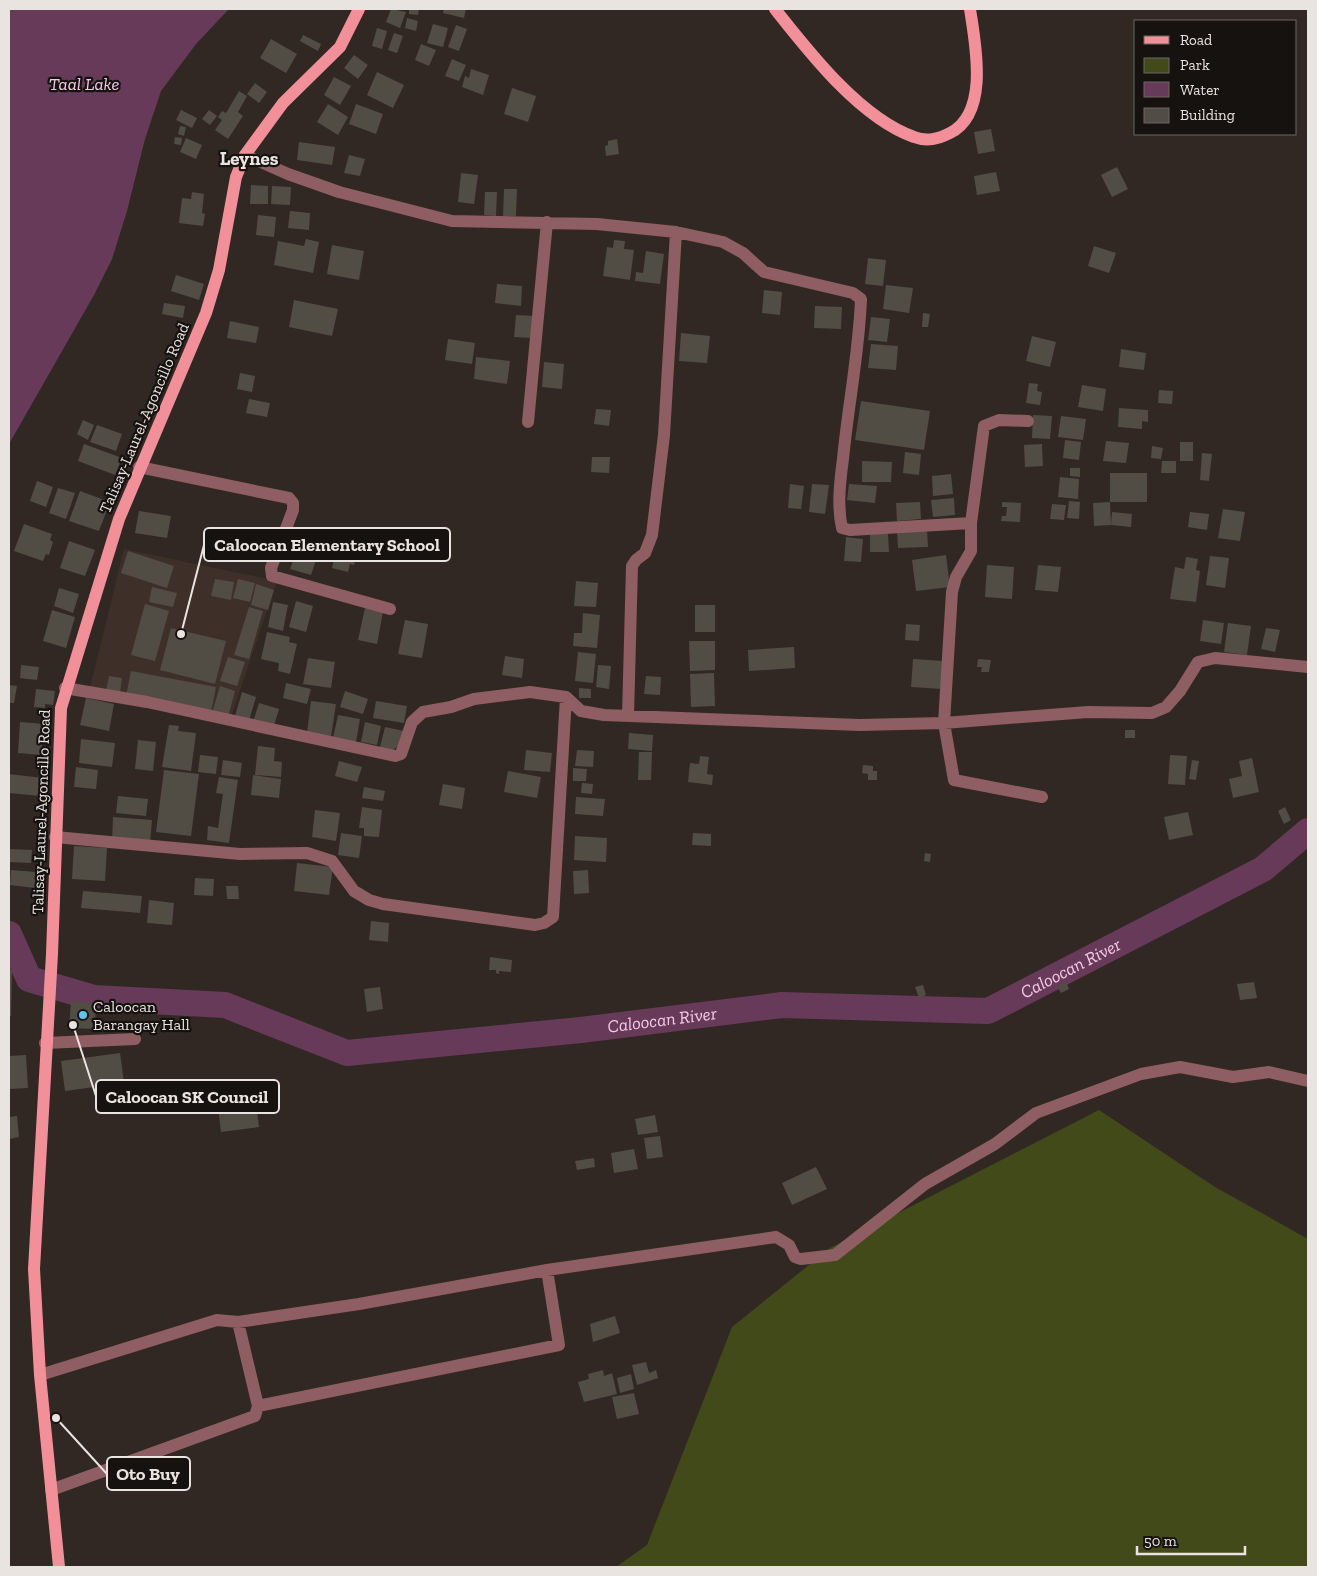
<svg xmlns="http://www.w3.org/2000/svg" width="1317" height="1576" viewBox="0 0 1317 1576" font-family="'Zilla Slab',serif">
<rect width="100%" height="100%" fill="#312824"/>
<path fill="#3e3029" d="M124,549L277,581L230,720L90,688Z"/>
<path fill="#424a1a" d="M1099,1110L1215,1187L1308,1239V1567H616L647,1545L732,1327L830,1248Z"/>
<path fill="#683a5a" d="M9,9H229L196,44L161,91L145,139L127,211L112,259L94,295L9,444Z"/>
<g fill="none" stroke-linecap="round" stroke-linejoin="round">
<path stroke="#683a5a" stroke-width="26" id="s1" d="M9,934L29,979L94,998L225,1005L347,1053L581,1030L782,1005L988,1011L1263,869L1308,831"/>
</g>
<path fill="#514c44" d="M391,9L406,12L400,28L386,22Z
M409,9H419L418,15L409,14Z
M444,9H466L464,18L443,13Z
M407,18L418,21L416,31L405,28Z
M433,24L448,28L443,47L427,43Z
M456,25L467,29L459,51L448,47Z
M377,28L387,31L382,49L372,46Z
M394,33L403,36L397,53L388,50Z
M303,35L321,44L318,51L300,41Z
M271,39L297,54L286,73L260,58Z
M421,44L436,50L429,66L415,60Z
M354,55L368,65L358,79L344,68Z
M452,59L466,65L459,81L445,76Z
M471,69L489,75L483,95L462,87L465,76L469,78Z
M377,72L404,85L393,108L367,95Z
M334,77L351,86L340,105L324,95Z
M255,83L267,92L259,103L247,94Z
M512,88L536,96L528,122L504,114Z
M239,91L247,96L238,112L243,116L228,139L215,130L222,120L218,117L222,111L226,113Z
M328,104L348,117L338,135L317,122Z
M356,104L383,114L376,134L349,124Z
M181,110L197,118L192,128L176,120Z
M209,110L217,116L210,125L202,119Z
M180,126L186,127L184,136L178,134Z
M991,129L995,151L978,154L974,132Z
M175,137L182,138L181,145L174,144Z
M186,138L202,145L196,159L180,152Z
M617,139L619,154L606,156L605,146L608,145V141Z
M299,142L335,147L332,165L297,160Z
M349,155L365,159L360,176L344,173Z
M1117,167L1128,189L1112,197L1101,175Z
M996,172L1000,191L977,195L974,176Z
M461,173L478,175L474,204L458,202Z
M251,185L268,186V204H250Z
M272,186L291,187L290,205L271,204Z
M504,189H517L516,216H503Z
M192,192L204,194L202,213L205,214L203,226L179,223L182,198L191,199Z
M485,192H497L496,216L484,215Z
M290,211L310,213L309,230L288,228Z
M258,215L276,217L274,237L256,235Z
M306,239L319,242L313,273L274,265L278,241L304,246Z
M614,240L625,241L624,249L634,250L630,280L603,276L607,247L613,248Z
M332,245L364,251L359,280L327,274Z
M1094,246L1116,253L1109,273L1088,266Z
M646,251L664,254L660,284L635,281L636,272L643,273Z
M868,258L886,260L883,286L865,284Z
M176,275L204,284L199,300L171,291Z
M497,284L522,286L521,306L495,303Z
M886,285L913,288L909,313L883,309Z
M764,290L782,292L780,315L762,313Z
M294,300L338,309L332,336L289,327Z
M164,303L185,306L183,318L162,314Z
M815,306L842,307L841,329L814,328Z
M923,313L930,314L928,327H922Z
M516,315L534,316L532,338L514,337Z
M871,317L890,319L887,342L868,340Z
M230,321L259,327L256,343L227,338Z
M681,333L710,336L707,363L679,361Z
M1032,336L1056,342L1050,367L1026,361Z
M448,339L475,343L472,364L445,360Z
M871,344L898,346L896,370L868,368Z
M1121,349L1146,353L1144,370L1119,367Z
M476,357L510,361L507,384L474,379Z
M544,362L564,364L562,389L542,387Z
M240,373L255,376L252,392L237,389Z
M1029,383L1038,384L1037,391L1042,392L1040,405L1026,403Z
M1082,385L1106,389L1103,411L1078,407Z
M1159,390L1173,391L1172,404L1158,403Z
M249,399L270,403L267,417L246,413Z
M861,401L930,411L924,450L855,440Z
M1119,408L1148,410V422L1142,421V429L1118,427Z
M596,409L611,410L609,426L594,424Z
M1033,415L1052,416L1050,439L1032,438Z
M1061,416L1086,419L1083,440L1058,437Z
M83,420L94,425L88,440L77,434Z
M97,425L122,434L116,451L90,442Z
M1065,440L1081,442L1079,460L1063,458Z
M1106,441L1129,443L1126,463L1103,461Z
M1180,442H1193V461H1180Z
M84,444L122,458L115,475L78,461Z
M1042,444L1043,466L1025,467L1024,445Z
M1152,446L1163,448L1161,459L1151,458Z
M905,452L921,454L919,475L903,473Z
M1202,453L1212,454L1209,481L1200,480Z
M592,457H610L609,473L591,472Z
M862,461L892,462L891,482H862Z
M1162,461H1176V473H1161Z
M1070,468H1080V477L1070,476Z
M1110,473H1147V502H1110L1111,525L1094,526L1093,503L1110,502Z
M951,474L953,494L933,496L932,476Z
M1060,477L1079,479L1078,499L1058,497Z
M37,481L53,487L46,507L30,501Z
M790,484L804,486L801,509L788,508Z
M812,484L829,485L825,514L809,512Z
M849,484L877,486L875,503L847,500Z
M58,488L75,493L66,519L49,513Z
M80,491L110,502L99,531L69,521Z
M954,498L955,515L933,517L931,500Z
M1069,501L1080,502L1079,519L1067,518Z
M920,502L921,519L897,521L896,503Z
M1002,502L1021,503L1020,522L1001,521L1002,516H1006L1007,507H1002Z
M1052,504L1066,505L1064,520L1050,519Z
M1223,509L1245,512L1240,541L1218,538Z
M139,511L171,516L167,538L135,533Z
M1112,512L1132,514L1131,527L1111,525Z
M1190,512L1209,514L1207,530L1188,527Z
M24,524L52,534L50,540L53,542L49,555L46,554L43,561L14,551Z
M927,528L928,547L898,548L897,530Z
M870,534H888L889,552H870Z
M846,537L863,539L861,562L844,561Z
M69,541L95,550L85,576L60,568Z
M300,541L320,548L311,575L290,569Z
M337,548L357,554L354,565L350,564L348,572L332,568Z
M128,551L174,566L167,588L121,573Z
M946,555L950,587L916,591L912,560Z
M1210,556L1229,558L1225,588L1206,585Z
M1186,557L1198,559L1196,570L1200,571L1196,602L1170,599L1175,567L1184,569Z
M987,565L1014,567L1012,599L985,597Z
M1038,565L1061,567L1058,592L1035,590Z
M215,579L234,582L231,600L211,596Z
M238,579L255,583L250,602L233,598Z
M576,581L598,583L596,607L574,606Z
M256,584L274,590L268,610L251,605Z
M152,587L177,593L173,607L149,602Z
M59,588L79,594L73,613L54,606Z
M296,601L313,606L306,632L289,627Z
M273,602L288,605L283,631L268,627Z
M145,604L169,611L155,661L131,655Z
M695,605H715V632H695Z
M249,607L263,611L249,659L234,655Z
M365,608L383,612L377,644L358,640Z
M52,610L75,617L66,648L43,641Z
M583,613L600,615L597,648L573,646L574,633H582Z
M405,620L428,624L422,658L398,654Z
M1203,620L1224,623L1221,644L1200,641Z
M1228,623L1251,626L1247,655L1224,652Z
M906,624L920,625L919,641L905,640Z
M171,628L226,641L215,684L160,670Z
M1266,628L1280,630L1275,652L1261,649Z
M267,632L290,637L289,642L297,644L290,674L278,671L279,663L261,659Z
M689,641H715V670L690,671Z
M794,647L795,668L749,671L748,650Z
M578,652L596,654L593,683L575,681Z
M505,656L524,659L522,678L502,675Z
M228,657L245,662L237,686L220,681Z
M308,658L335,662L331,688L303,684Z
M913,659L944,661L942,689L911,687Z
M978,659L991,660L989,672H981L982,667H977Z
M21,665L39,667L37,680L20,678Z
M598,665L611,666L609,689L596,687Z
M131,671L216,687L211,712L126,696Z
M714,673L715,706L691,707L690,674Z
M109,676L122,678L120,693L106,691Z
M646,676L661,677L660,695L644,694Z
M286,683L311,689L307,704L283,698Z
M9,685L17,686L14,703H9Z
M220,686L235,691L228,717L212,713Z
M579,688L591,689V698H579Z
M36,689L55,691L53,705L45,704V708L34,707Z
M345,691L368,699L363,714L340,707Z
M242,692L256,697L249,721L235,716Z
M86,698L114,704L109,731L80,725Z
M311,701L336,704L331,737L307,733Z
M376,701L407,706L404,723L373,718Z
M259,703L279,709L273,729L253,722Z
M338,715L360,719L356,742L333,738Z
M20,722L44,724L41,755L18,753Z
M365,722L381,726L377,745L361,742Z
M169,725L179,726L178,731L196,733L191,771L162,767Z
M385,727L404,731L399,745L390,753L380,747Z
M1125,730H1135V738H1125Z
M629,733L653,735L652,751L628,749Z
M81,739L115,743L112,767L79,763Z
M138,740L156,742L153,771L135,769Z
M258,746L275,748L274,761L282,762L281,777L255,775Z
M526,750L552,753L550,772L524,770Z
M577,750L594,751L593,767L575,766Z
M639,752H652L651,780H638Z
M200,755L218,757L216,774L198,772Z
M1170,755L1187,756L1185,785L1168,784Z
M700,756L709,757L707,774L713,775L712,785L688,782L690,763L699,764Z
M1252,758L1259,792L1233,798L1229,779L1242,776L1239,761Z
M223,760L242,763L240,777L221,775Z
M1192,760L1199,761L1196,780L1189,779Z
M339,761L362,767L357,782L335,776Z
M863,765L873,766V771H877V780H868V774L862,773Z
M76,767L98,770L96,789L74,787Z
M573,768L587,769L586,781H573Z
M164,770L199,774L191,836L156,832Z
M508,771L541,777L537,798L504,792Z
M9,774L43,778L41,796L9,793Z
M253,775L281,779L279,798L251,795Z
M219,777L238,780L229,843L207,840L208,826L218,828L223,794L216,793Z
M582,783L593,784L592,794L581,793Z
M443,784L465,788L462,809L439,805Z
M364,787L385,791L383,801L362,798Z
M118,796L148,799L146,816L116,813Z
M576,797L605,799L603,816L575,814Z
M362,807L382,810L379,837L364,836V828H359Z
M1285,807L1291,820L1284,824L1278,811Z
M315,810L340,813L336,841L312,837Z
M1188,812L1193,835L1169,840L1164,817Z
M113,817L152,820L150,843L112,840Z
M341,833L362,836L359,858L338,855Z
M693,833L711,834V846L692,845Z
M575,836L607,838L606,862L574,860Z
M74,846L107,848L105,881L72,879Z
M9,849L32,850L31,863L9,862Z
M925,853L931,854L930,862L924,861Z
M297,863L333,867L329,895L294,891Z
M11,870L36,872L35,888L10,885Z
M588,870L589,893L574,894L573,871Z
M195,878L214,879L213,896L194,895Z
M226,886H238L239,899H227Z
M83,891L142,896L140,913L81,908Z
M149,900L174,903L172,925L147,923Z
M371,921L389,923L388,942L369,940Z
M490,957L512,960L511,972L499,971V974L496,973V970H489Z
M9,970H12L11,1016H9Z
M1066,982L1069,989L1061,993L1057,986Z
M1254,982L1257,998L1240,1000L1237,984Z
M923,985L926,995L919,998L915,987Z
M380,987L383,1009L367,1012L364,989Z
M71,1001L96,1003L95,1029L69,1028Z
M120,1053L124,1083L65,1091L61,1061Z
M26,1055L28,1088L9,1089V1056Z
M256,1102L259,1127L221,1132L218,1107Z
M655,1115L658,1132L638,1135L635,1119Z
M17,1116L19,1137L9,1139V1117Z
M660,1136L663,1157L647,1159L644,1138Z
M634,1149L638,1169L614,1173L611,1153Z
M594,1158L595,1167L577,1170L575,1161Z
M816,1167L827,1189L792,1205L782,1183Z
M615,1316L620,1333L593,1342L590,1324Z
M646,1362L649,1373L656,1370L658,1378L637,1385L632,1365Z
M603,1370L604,1376L612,1373L617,1394L584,1402L578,1382L589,1379L588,1374Z
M631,1374L634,1389L620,1393L617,1378Z
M634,1393L639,1414L617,1419L612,1397Z"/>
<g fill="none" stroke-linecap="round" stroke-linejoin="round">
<path stroke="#8e5e62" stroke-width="12" d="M245,155L288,174L339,192L452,221L597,224L676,232L723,242L743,253L764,272L853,293L861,299C859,353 848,406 843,459C840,481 837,506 842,528L850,530L971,523
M1028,421L999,420L984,426L971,523V551L956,577L952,592L944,723L954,780L1042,797
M528,422L547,222
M139,467L289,498L293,503V510L271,568L272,576L390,609
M65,688L147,702L395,756L401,754L412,722L423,712L451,707L474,699L530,692L566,697L581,711L604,715L860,725L944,723L1088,712L1152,713L1166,707L1180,691L1198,662L1215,658L1308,667
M628,716L632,566L636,560L645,553L652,535L664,435L676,232
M55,837L240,854L307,853L332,861L354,891L369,900L383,904L535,925L544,923L553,917L566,697
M45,1043L135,1039
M238,1322L258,1406
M40,1375L217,1320L238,1322L359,1304L547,1270L776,1237L789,1245L795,1257L801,1259L835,1255L925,1184L995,1144L1036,1113L1141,1074L1180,1067L1233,1077L1269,1072L1308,1081
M51,1490L255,1416L258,1406L559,1345L547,1270"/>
<path stroke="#f2909a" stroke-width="12" d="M775,9C809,52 860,118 914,137C927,142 938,139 950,133C990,113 975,43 970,9
M59,1567L40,1375L34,1269L52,954L61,708L119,519L206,313L219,270L236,177L245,155L283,103L340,47L359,9"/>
</g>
<circle fill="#5dc7e8" stroke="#161210" stroke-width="2" cx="83" cy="1015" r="5"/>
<g text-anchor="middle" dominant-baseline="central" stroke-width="4.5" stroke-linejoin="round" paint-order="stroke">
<g font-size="16" fill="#eae4e1" stroke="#161210">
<text transform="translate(144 418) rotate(-67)">Talisay-Laurel-Agoncillo Road</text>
<text transform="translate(41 812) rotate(-88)">Talisay-Laurel-Agoncillo Road</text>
</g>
<g font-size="16" fill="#eae4e1" stroke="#161210" text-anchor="start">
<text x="93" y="1006">Caloocan<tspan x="93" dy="18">Barangay Hall</tspan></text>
</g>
<g font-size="18" font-style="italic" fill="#f8c9e8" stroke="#161210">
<text x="84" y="84">Taal Lake</text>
<text stroke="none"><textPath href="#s1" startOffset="1116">Caloocan River</textPath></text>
<text stroke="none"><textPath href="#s1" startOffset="696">Caloocan River</textPath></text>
</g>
<g font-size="19" font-weight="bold" fill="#eae4e1" stroke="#161210">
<text x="249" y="158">Leynes</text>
</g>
</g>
<path fill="none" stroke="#eae4e1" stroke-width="2" d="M181 634L204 545M73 1025L96 1096M56 1418L107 1474"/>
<g fill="#eae4e1" stroke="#161210" stroke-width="2">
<circle cx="181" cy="634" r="5"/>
<circle cx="73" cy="1025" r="5"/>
<circle cx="56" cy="1418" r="5"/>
</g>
<g fill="#161210" stroke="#eae4e1" stroke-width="2">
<rect x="204" y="528" width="246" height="33" rx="5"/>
<rect x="96" y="1080" width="183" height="33" rx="5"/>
<rect x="107" y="1457" width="83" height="33" rx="5"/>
</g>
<g font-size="18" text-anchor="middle" font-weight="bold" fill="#eae4e1">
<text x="327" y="551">Caloocan Elementary School</text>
<text x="187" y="1103">Caloocan SK Council</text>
<text x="148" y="1480">Oto Buy</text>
</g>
<rect width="1317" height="1576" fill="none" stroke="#eae4e1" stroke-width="20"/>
<rect x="1134" y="20" width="162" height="115" fill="#161210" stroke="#6b6664"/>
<rect x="1144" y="36" width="25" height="8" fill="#f2909a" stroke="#6b6664"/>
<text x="1180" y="45" font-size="15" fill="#eae4e1">Road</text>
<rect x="1144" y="58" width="25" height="15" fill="#424a1a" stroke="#6b6664"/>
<text x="1180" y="70" font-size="15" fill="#eae4e1">Park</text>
<rect x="1144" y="82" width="25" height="15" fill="#683a5a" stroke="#6b6664"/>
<text x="1180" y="95" font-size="15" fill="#eae4e1">Water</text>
<rect x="1144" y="108" width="25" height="15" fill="#514c44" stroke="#6b6664"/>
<text x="1180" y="120" font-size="15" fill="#eae4e1">Building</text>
<path d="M1137 1546v8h108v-8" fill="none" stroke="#eae4e1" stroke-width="2.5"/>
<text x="1144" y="1546" font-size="15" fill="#eae4e1" stroke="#161210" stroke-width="4" paint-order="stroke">50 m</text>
</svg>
